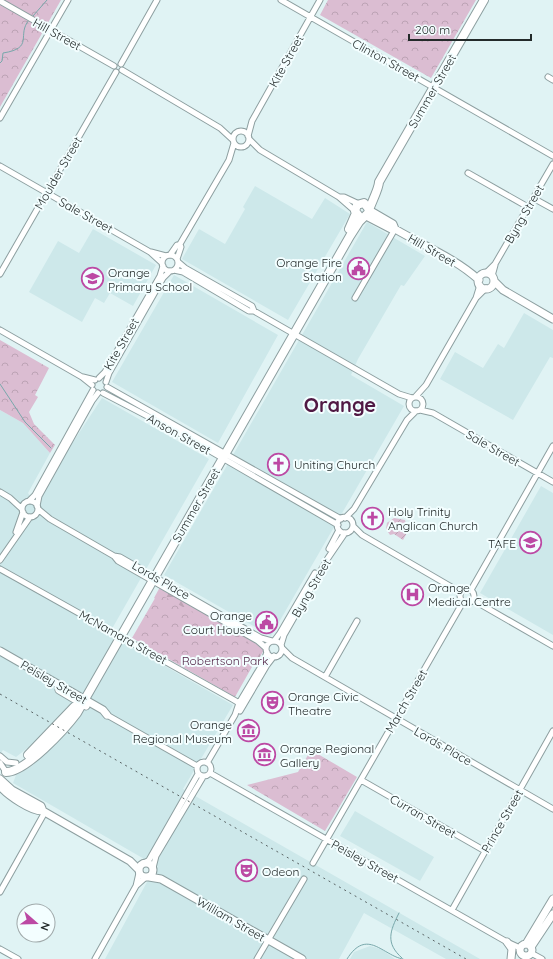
<svg xmlns="http://www.w3.org/2000/svg" width="553" height="959" viewBox="0 0 553 959" font-family="Quicksand,sans-serif">
<defs>
<pattern id="forest-firs" width="22" height="20" patternUnits="userSpaceOnUse"><rect width="22" height="20" fill="#dbbdd2"/><path d="M5 1l3.5 6h-7zM16 11l3.5 6h-7z" fill="#bca3b4"/></pattern>
<pattern id="park-crowns" width="20" height="18" patternUnits="userSpaceOnUse"><rect width="20" height="18" fill="#dbbdd2"/><path d="M2 6a3 3 0 1 1 6 0M12 15a3 3 0 1 1 6 0" fill="none" stroke="#bca3b4"/></pattern>
<pattern id="garden-furrows" width="10" height="10" patternUnits="userSpaceOnUse"><rect width="10" height="10" fill="#dbbdd2"/><path d="M-1 1l2-2M0 10L10 0M9 11l2-2" fill="none" stroke="#bca3b4"/></pattern>
</defs>
<rect width="100%" height="100%" fill="#e0f3f4"/>
<path fill="#cde8ea" d="M255,186L312,219L325,198L350,214L288,320L182,259L199,229L225,244L245,209L243,207Z
M367,222L425,256L404,286L401,285L358,359L351,375L404,406L271,636L164,575Z
M93,229L156,265L133,306L110,293L104,303L95,298L82,322L29,292L58,241L79,253Z
M174,275L278,335L218,443L112,382Z
M524,313L553,330V358L550,357L513,420L440,379L455,352L483,368L498,344L504,348Z
M102,398L209,459L109,634L233,705L183,789L480,959H446L364,913L339,959H105L147,882L158,867L13,783L16,775L32,766L64,734L35,742L16,757L3,750L0,754V410L23,423L50,453L28,493L37,506L56,468Z
M541,486L553,493V635L480,593Z
M355,811L434,857L420,881L340,836Z
M370,946L381,949L395,959H350L354,952Z"/>
<path fill="url(#forest-firs)" d="M160,587L262,646L264,650L258,660L154,598Z"/>
<path fill="url(#park-crowns)" d="M0,0H61L0,107Z
M328,0H476L431,78L320,15Z
M0,340L49,368L35,395L38,397L29,412L34,424L55,445L50,453L23,423L0,410Z
M158,593L261,651L235,697L132,638Z
M311,750L357,777L325,831L247,785L298,772Z"/>
<path fill="url(#garden-furrows)" d="M394,518L405,520L408,531L403,540L394,534L390,535L386,529L387,523Z"/>
<g fill="none" stroke-linecap="round" stroke-linejoin="round">
<path stroke="#78a8ab" stroke-width="1" d="M33,16L47,0
M0,63L2,61L3,53C35,48 16,35 29,20
M0,384L25,422L51,448
M399,913C390,931 385,943 402,958
M347,959C367,927 383,956 403,959"/>
<defs>
<path id="minor" d="M281,0L553,156
M0,1L114,66
M121,64L157,0
M122,70L220,128L233,140
M548,77L553,80
M0,118L68,0
M233 139a8 8 0 1 1 16 0a8 8 0 1 1-16 0Z
M248,136L252,121L320,0
M249,139L260,150L339,197L355,211
M0,166L150,252L162,263
M468,173L528,207
M339,197H344L359,204
M533,198L553,209
M151,252L166,256
M170,255L177,245L180,244L229,160L234,143
M162 263a8 8 0 1 1 16 0a8 8 0 1 1-16 0Z
M177,259L181,247L180,244
M178,262L185,268L252,306L254,311
M174,270L183,272L249,311H254L399,394L412,398
M486,273L495,264L553,164
M0,274L116,72
M492,276L495,265
M477,297L486,288
M355,298L395,229
M0,330L82,377L92,385
M83,377L95,380
M99,378L105,372L160,276L163,266
M106,382L109,373L163,278L170,271
M107,387L341,519
M103,393L174,430L338,525
M416,396L426,385L476,298L480,285
M409 404a7 7 0 1 1 14 0a7 7 0 1 1-14 0Z
M420,410L433,413L553,482
M0,492L10,498L22,509
M29,501L35,495L93,390
M22 509a8 8 0 1 1 16 0a8 8 0 1 1-16 0Z
M37,506L39,496L92,401L98,393
M38,509L50,519L114,556L120,557L261,638L272,641
M337 525a8 8 0 1 1 16 0a8 8 0 1 1-16 0Z
M345,518L354,509L407,420L416,411
M353,526L362,535L460,592
M16,532L23,512
M329,549L339,530
M114,556L118,561L258,641L266,648
M0,560L30,517
M0,569L234,700L239,703L240,710
M460 596a7 7 0 1 1 14 0a7 7 0 1 1-14 0Z
M471,590L553,446
M473,600L553,646
M274,641L280,633L315,573
M266 649a8 8 0 1 1 16 0a8 8 0 1 1-16 0Z
M281,645L284,635L328,558L345,533
M282,648L292,658L553,809
M325,677L357,621
M240,711L267,665L274,656
M107,715L197,766
M0,756L7,762L16,763
M197 769a7 7 0 1 1 14 0a7 7 0 1 1-14 0Z
M0,763L6,772
M207,763L235,715L239,703L263,663L267,652
M210,773L507,942L520,948
M361,780L485,851
M145,863L149,860L198,774
M313,863L463,602
M153,868L156,856L203,777
M136,886L146,877
M0,892L45,812
M452,910L553,731
M0,949L18,959
M531,953L542,959
M95,959L136,886L139,873
M257,959L304,879"/>
<path id="major" d="M369,210L393,224L395,229
M366,216L391,229H395C422,245 455,258 479,280
M478 281a8 8 0 1 1 16 0a8 8 0 1 1-16 0Z
M494,281L503,290L553,319
M0,651L103,710L107,715
M59,690L86,706
M0,779L12,790L41,806L43,811L130,861L139,870
M0,786C7,795 32,812 43,811
M139 870a7 7 0 1 1 14 0a7 7 0 1 1-14 0Z
M149,877L161,879L302,959
M507,942L512,949L511,959
M526,944L553,899
M520 950a6 6 0 1 1 12 0a6 6 0 1 1-12 0Z
M531,947L553,914"/>
<path id="highway" d="M359,216L355,211L357,205L364,203L368,208
M349,229L356,213
M28,755L74,707
M6,772C26,772 65,729 77,713L350,236L359,222L368,213C370,205 379,189 379,182L484,0"/>
</defs>
<use href="#minor" stroke="#8d9fa0" stroke-width="7"/>
<use href="#major" stroke="#8d9fa0" stroke-width="9"/>
<use href="#highway" stroke="#8d9fa0" stroke-width="10"/>
<use href="#minor" stroke="#fff" stroke-width="5"/>
<use href="#major" stroke="#fff" stroke-width="7"/>
<use href="#highway" stroke="#fff" stroke-width="8"/>
<path stroke="#5a6465" stroke-width="1" stroke-dasharray="2 4" stroke-linecap="butt" d="M0,694L466,959"/>
</g>
<defs>
<symbol id="civic-ring" viewBox="-11 -11 22 22"><circle r="9.5" fill="#f3feff" stroke="#bc49a4" stroke-width="1.5"/><path d="M-.6-6.5H3V-4.5H.6V-3L4-1V1h2V6H-6V1h2V-1L-.6-3ZM-1.2 2.5V6h2.4V2.5Z" fill="#bc49a4"/></symbol>
<symbol id="school-ring" viewBox="-11 -11 22 22"><circle r="9.5" fill="#f3feff" stroke="#bc49a4" stroke-width="1.5"/><path d="M0-5L7-2L0 1L-7-2ZM-4 1L0 2.5L4 1V4Q0 6-4 4Z" fill="#bc49a4"/></symbol>
<symbol id="church-ring" viewBox="-11 -11 22 22"><circle r="9.5" fill="#f3feff" stroke="#bc49a4" stroke-width="1.5"/><path d="M-1.2-6h2.4v3.5h3.3v2.4h-3.3V6h-2.4V-.1h-3.3v-2.4h3.3Z" fill="#bc49a4"/></symbol>
<symbol id="university-ring" viewBox="-11 -11 22 22"><circle r="9.5" fill="#f3feff" stroke="#bc49a4" stroke-width="1.5"/><path d="M0-5L7-2L0 1L-7-2ZM-4 1L0 2.5L4 1V4Q0 6-4 4Z" fill="#bc49a4"/></symbol>
<symbol id="hospital-ring" viewBox="-11 -11 22 22"><circle r="9.5" fill="#f3feff" stroke="#bc49a4" stroke-width="1.5"/><path d="M-5-5h3v3.5h4V-5h3V5h-3V1.5h-4V5h-3Z" fill="#bc49a4"/></symbol>
<symbol id="theatre-ring" viewBox="-11 -11 22 22"><circle r="9.5" fill="#f3feff" stroke="#bc49a4" stroke-width="1.5"/><path d="M-5-5.5Q0-4 5-5.5V0Q5 5 0 6Q-5 5-5 0ZM-3.3-2.5H-1v1.5H-3.3ZM1-2.5H3.3v1.5H1ZM-2.8 1Q0 5.5 2.8 1Z" fill="#bc49a4"/></symbol>
<symbol id="museum-ring" viewBox="-11 -11 22 22"><circle r="9.5" fill="#f3feff" stroke="#bc49a4" stroke-width="1.5"/><path d="M0-6L6-3V-2H-6V-3ZM-5-1h2V3h-2ZM-1-1h2V3h-2ZM3-1h2V3H3ZM-6 4H6V6H-6Z" fill="#bc49a4"/></symbol>
</defs>
<g fill-rule="evenodd">
<use href="#civic-ring" x="346" y="256" width="25" height="25"/>
<use href="#school-ring" x="80" y="266" width="25" height="25"/>
<use href="#church-ring" x="266" y="452" width="25" height="25"/>
<use href="#church-ring" x="360" y="506" width="25" height="25"/>
<use href="#university-ring" x="518" y="530" width="25" height="25"/>
<use href="#hospital-ring" x="400" y="582" width="25" height="25"/>
<use href="#civic-ring" x="254" y="610" width="25" height="25"/>
<use href="#theatre-ring" x="260" y="690" width="25" height="25"/>
<use href="#museum-ring" x="236" y="718" width="25" height="25"/>
<use href="#museum-ring" x="252" y="742" width="25" height="25"/>
<use href="#theatre-ring" x="234" y="858" width="25" height="25"/>
</g>
<g text-anchor="middle" dominant-baseline="central" stroke-width="4" stroke-linejoin="round" paint-order="stroke">
<g font-size="12" fill="#232a2a" stroke="#f3feff">
<text transform="translate(57 34) rotate(29)">Hill Street</text>
<text transform="translate(386 60) rotate(29)">Clinton Street</text>
<text transform="translate(286 61) rotate(-61)">Kite Street</text>
<text transform="translate(432 91) rotate(-60)">Summer Street</text>
<text transform="translate(58 173) rotate(-60)">Moulder Street</text>
<text transform="translate(524 214) rotate(-60)">Byng Street</text>
<text transform="translate(86 215) rotate(29)">Sale Street</text>
<text transform="translate(432 250) rotate(30)">Hill Street</text>
<text transform="translate(121 344) rotate(-60)">Kite Street</text>
<text transform="translate(179 434) rotate(29)">Anson Street</text>
<text transform="translate(493 448) rotate(30)">Sale Street</text>
<text transform="translate(196 505) rotate(-60)">Summer Street</text>
<text transform="translate(161 580) rotate(30)">Lords Place</text>
<text transform="translate(311 588) rotate(-60)">Byng Street</text>
<text transform="translate(123 637) rotate(29)">McNamara Street</text>
<text transform="translate(54 682) rotate(30)">Peisley Street</text>
<text transform="translate(406 701) rotate(-60)">March Street</text>
<text transform="translate(443 746) rotate(30)">Lords Place</text>
<text transform="translate(423 816) rotate(30)">Curran Street</text>
<text transform="translate(502 821) rotate(-60)">Prince Street</text>
<text transform="translate(365 861) rotate(29)">Peisley Street</text>
<text transform="translate(231 919) rotate(30)">William Street</text>
</g>
<g font-size="12" fill="#232a2a" stroke="#f3feff" text-anchor="start">
<text x="342" y="262" text-anchor="end">Orange Fire<tspan x="342" dy="14">Station</tspan></text>
<text x="108" y="272">Orange<tspan x="108" dy="14">Primary School</tspan></text>
<text x="294" y="464">Uniting Church</text>
<text x="388" y="511">Holy Trinity<tspan x="388" dy="14">Anglican Church</tspan></text>
<text x="516" y="543" text-anchor="end">TAFE</text>
<text x="428" y="587">Orange<tspan x="428" dy="14">Medical Centre</tspan></text>
<text x="252" y="615" text-anchor="end">Orange<tspan x="252" dy="14">Court House</tspan></text>
<text x="288" y="696">Orange Civic<tspan x="288" dy="14">Theatre</tspan></text>
<text x="232" y="724" text-anchor="end">Orange<tspan x="232" dy="14">Regional Museum</tspan></text>
<text x="280" y="748">Orange Regional<tspan x="280" dy="14">Gallery</tspan></text>
<text x="262" y="871">Odeon</text>
</g>
<g font-size="12" fill="#532648" stroke="#f3feff">
<text x="225" y="660">Robertson Park</text>
</g>
<g font-size="20" font-weight="bold" fill="#501944" stroke="#f3feff">
<text x="340" y="404">Orange</text>
</g>
</g>
<g transform="translate(36 923) rotate(110)"><circle r="19" fill="#f3feff" stroke="#a0a9aa"/>
<path d="M0-3L7 15L0 10L-7 15Z" fill="#bc49a4"/>
<text y="-6" font-size="11" font-weight="bold" text-anchor="middle" fill="#232a2a">N</text>
</g>
<path d="M409 34v6h122v-6" fill="none" stroke="#232a2a" stroke-width="2"/>
<text x="415" y="34" font-size="12" fill="#232a2a" stroke="#f3feff" stroke-width="3" paint-order="stroke">200 m</text>
</svg>
